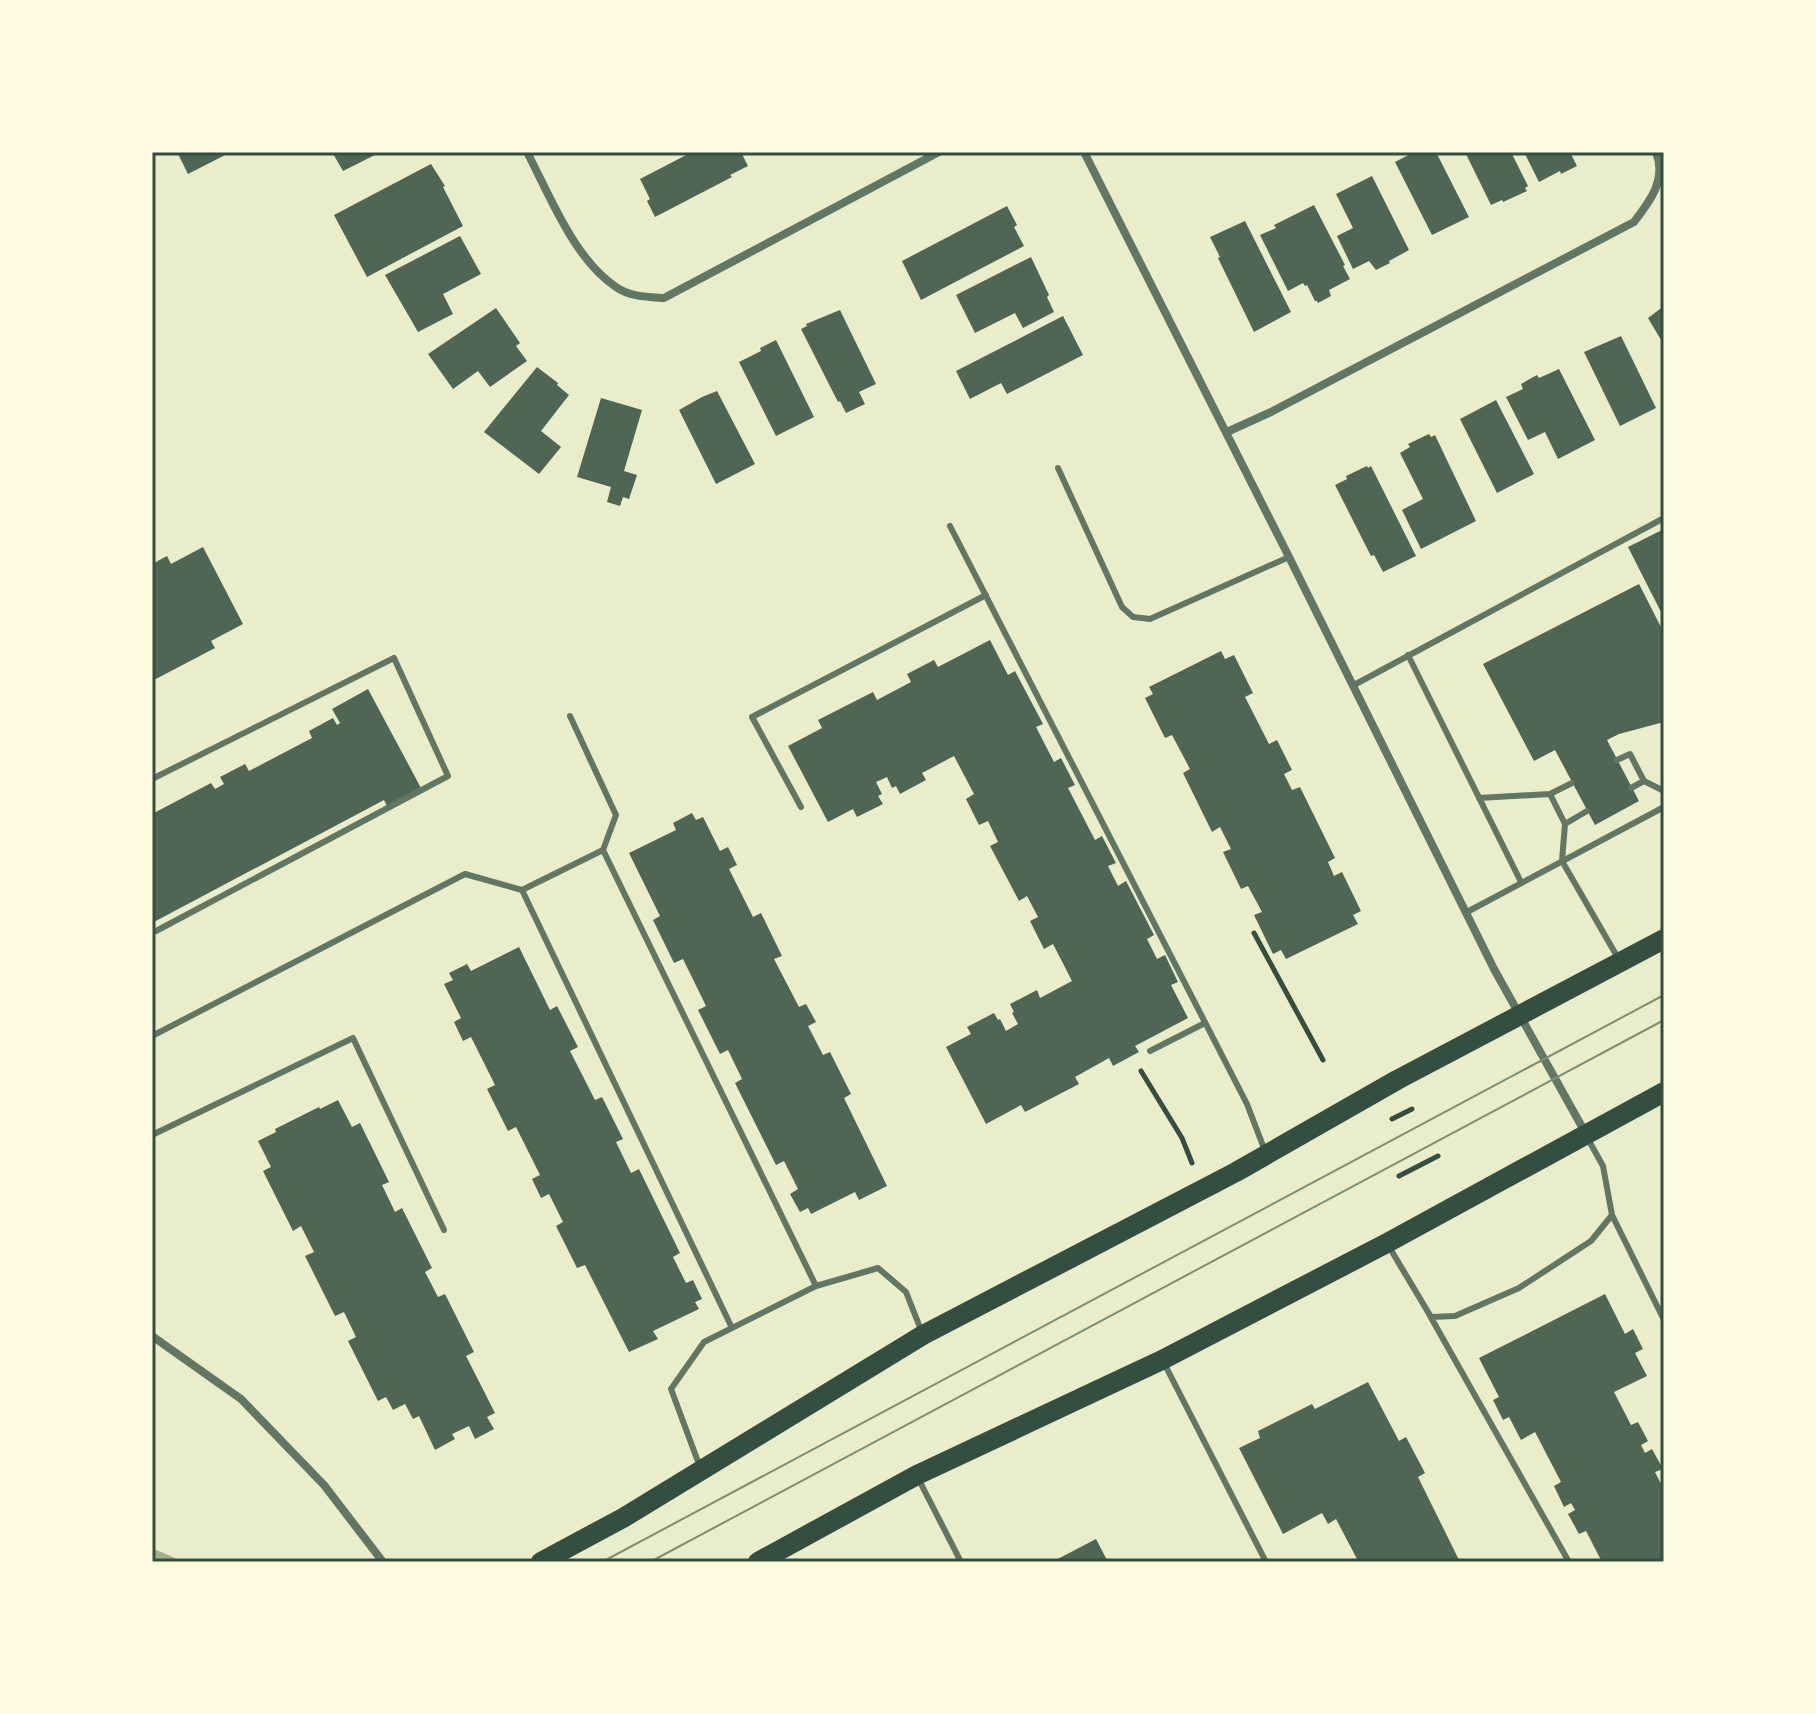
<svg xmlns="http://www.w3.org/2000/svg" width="1816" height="1714" viewBox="0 0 1816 1714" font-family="Barlow,sans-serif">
<rect width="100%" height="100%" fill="#e9edc9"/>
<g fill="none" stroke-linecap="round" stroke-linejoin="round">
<path stroke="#a3b18a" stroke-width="11" d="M152,1554L171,1562"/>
</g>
<path fill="#4f6655" d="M177,152H231L188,174Z
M332,152H381L343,171Z
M692,152H741L748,166L730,175L732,177L655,217L647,201L650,199L640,179Z
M1414,152H1436L1469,217L1432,235L1395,162Z
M1465,152H1511L1528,186L1525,188L1527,191L1503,202L1502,200L1491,205Z
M1524,152H1570L1577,166L1561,174L1560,171L1539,182Z
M431,164L445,186L443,187L463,226L367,277L334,215Z
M1372,176L1409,250L1389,261L1390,263L1376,270L1369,261L1353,269L1337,236L1353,228L1336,194Z
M1314,205L1345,265L1343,266L1350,279L1329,290L1331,296L1318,303L1317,301H1315L1307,285L1305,286L1303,283L1288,291L1260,235L1276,228L1274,225Z
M1007,206L1017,225L1014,227L1024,246L921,300L902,261Z
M1245,221L1291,312L1254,332L1218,258L1220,257L1210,237Z
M460,236L481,274L443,294L453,314L418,332L385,275Z
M1031,257L1049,295L1047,297L1054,312L1023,328L1015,313L975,333L956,295Z
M1664,306V345L1648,318Z
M496,308L520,343L516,346L527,361L490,387L478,371L453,389L428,354Z
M840,310L876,384L859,392L865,404L846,413L840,401L838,402L801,329L807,326L806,324Z
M1063,316L1083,355L1007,394L1001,383L970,399L956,371Z
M1621,336L1656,408L1620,426L1584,352Z
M776,340L814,417L776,436L739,362L761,351L760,348Z
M537,367L558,383L557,385L569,395L541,431L561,447L539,474L484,432Z
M1559,369L1595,440L1558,459L1545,432L1528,440L1506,397L1523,389L1521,384L1537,375L1539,378Z
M717,391L755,464L716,484L679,410L702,397Z
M601,398L642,410L624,471L637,475L629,499L623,497L620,506L607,502L611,487L577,477Z
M1496,400L1534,474L1497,493L1460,419Z
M1429,434L1431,437L1435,435L1476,521L1421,549L1402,510L1423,499L1400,453L1410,447L1408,444Z
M1367,466L1368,468L1371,466L1416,556L1383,572L1374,555L1371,556L1335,485L1347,479L1346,476Z
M1664,529V618L1628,547Z
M203,547L243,624L211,641L215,648L152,681V564L167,556L171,564Z
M1639,584L1664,633V722L1619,734L1607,740L1639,801L1595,825L1555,750L1534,761L1483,664Z
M990,640L1008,675L1015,671L1043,724L1036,727L1054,762L1061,758L1075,785L1068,788L1095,840L1102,836L1116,863L1108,866L1118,886L1126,881L1154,935L1147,939L1157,959L1165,955L1178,982L1171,985L1188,1018L1135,1046L1139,1052L1113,1066L1109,1058L1075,1077L1079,1084L1025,1112L1021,1105L986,1124L946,1047L971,1034L967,1027L994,1013L998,1020L1000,1019L1006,1031L1018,1024L1012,1013L1014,1012L1010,1004L1037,990L1040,998L1072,981L1053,944L1044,949L1030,921L1038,917L1027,896L1019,901L990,846L998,842L988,821L979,825L966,799L974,794L954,756L922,773L926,780L900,794L896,786L892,788L887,777L876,782L882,794L878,796L883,804L857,817L853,809L828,822L788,746L822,728L818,720L873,692L877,700L911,682L907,674L934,660L938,667Z
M1221,651L1225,659L1234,655L1253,693L1245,697L1269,744L1277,740L1292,770L1284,774L1292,790L1300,787L1335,858L1328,862L1334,876L1342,872L1361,911L1353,915L1358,924L1286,959L1281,950L1273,954L1254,915L1262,912L1248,886L1241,889L1223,852L1231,849L1220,827L1212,832L1183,773L1190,769L1172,735L1165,738L1145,698L1153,694L1149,687Z
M368,689L421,788L387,806L384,800L152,923V814L211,783L215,789L224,784L220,777L245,764L249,771L312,738L309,731L333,718L337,725L340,723L332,709Z
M692,813L696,820L703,817L720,851L728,847L737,865L729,869L753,917L761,913L782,956L774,959L799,1007L806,1004L816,1022L808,1026L823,1055L830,1052L851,1094L844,1098L887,1186L859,1200L855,1192L811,1214L808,1208L800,1212L790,1194L798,1189L784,1161L776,1165L735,1083L742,1079L728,1050L720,1054L698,1010L706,1006L683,959L674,963L653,920L660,916L629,853L676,830L673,823Z
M519,947L550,1010L557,1006L578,1047L570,1051L595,1100L602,1097L623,1139L616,1142L631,1173L639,1169L680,1253L673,1257L686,1283L693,1280L702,1299L695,1302L699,1309L653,1331L658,1339L629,1352L585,1265L577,1268L556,1226L563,1222L549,1194L541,1198L532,1179L540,1175L516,1127L508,1131L487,1089L495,1085L471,1037L463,1041L454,1022L461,1018L444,984L453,980L449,973L467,964L471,971Z
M338,1100L352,1127L360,1123L389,1182L382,1185L395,1212L402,1208L432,1268L425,1272L438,1297L445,1294L474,1352L466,1356L495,1413L487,1417L494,1429L475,1439L469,1426L452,1434L455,1439L435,1450L419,1416L413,1419L405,1404L393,1410L386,1397L378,1401L348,1341L356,1337L344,1312L335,1316L305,1256L314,1252L301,1226L293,1231L263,1171L271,1167L258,1141L276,1132L275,1129L319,1107L320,1109Z
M1605,1294L1625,1334L1633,1329L1643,1349L1635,1353L1647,1376L1614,1392L1631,1425L1638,1422L1648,1441L1641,1445L1645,1453L1652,1449L1663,1469L1655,1472L1664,1490V1562H1602L1586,1531L1579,1534L1568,1514L1575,1510L1571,1503L1564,1507L1554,1486L1561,1482L1535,1432L1521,1440L1509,1417L1503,1420L1493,1400L1499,1397L1479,1358Z
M1368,1382L1399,1441L1406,1437L1425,1473L1418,1477L1460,1562H1352L1357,1559L1336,1519L1328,1524L1322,1513L1283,1534L1239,1448L1260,1438L1258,1431L1312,1404L1315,1409Z
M1096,1539L1108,1562H1052Z"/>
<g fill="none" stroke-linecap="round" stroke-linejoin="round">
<path stroke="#344e41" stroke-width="5" d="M1254,933L1323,1060
M1141,1071L1182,1138L1192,1163
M1392,1119L1412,1109
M1399,1176L1438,1156"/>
<path stroke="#617663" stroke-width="6" d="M1058,468L1122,607L1133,617L1150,619L1289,557
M950,526L1247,1104L1265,1151
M1408,655L1521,882
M1354,685L1664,518
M570,716L616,815L603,850
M1617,760L1630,754L1644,781L1664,791
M152,779L394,658L448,776L156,931
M1631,788L1644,781
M1550,794L1565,824L1562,861L1618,958
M1479,798L1550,794L1572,783
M801,807L752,717L986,595
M1565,824L1587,811
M1467,912L1664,807
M152,1036L465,874L522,890
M1150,1051L1205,1023
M152,1135L353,1038L444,1230
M1612,1215L1664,1320
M1388,1245L1431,1317L1455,1316L1519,1288L1591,1241L1612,1215L1603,1166L1588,1139
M1429,1314L1569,1562
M732,1328L522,890L603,850L816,1286
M1164,1363L1266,1562
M700,1467L671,1389L704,1342L816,1286L878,1268L906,1292L921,1330
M919,1480L961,1562"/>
<path stroke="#617663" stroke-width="8" d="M527,152C550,196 574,259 616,287C630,297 648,297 664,298L939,152
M1084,152L1289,557L1494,969L1586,1134
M1227,432L1271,412L1634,222C1650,201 1667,180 1656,152
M152,1336L241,1399L324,1485L383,1562"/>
<path stroke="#344e41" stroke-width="20" d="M541,1562L623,1518L923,1335L1236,1172L1397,1080L1664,939
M758,1562L917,1475L1162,1360L1387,1243L1664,1092"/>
<path stroke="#7c8e77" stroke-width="2" d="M602,1562L1664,995
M650,1562L1664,1020"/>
</g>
<rect width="1816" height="1714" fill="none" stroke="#fefae0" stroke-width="308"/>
<rect x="154" y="154" width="1508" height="1406" fill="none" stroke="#344e41" stroke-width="3"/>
</svg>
